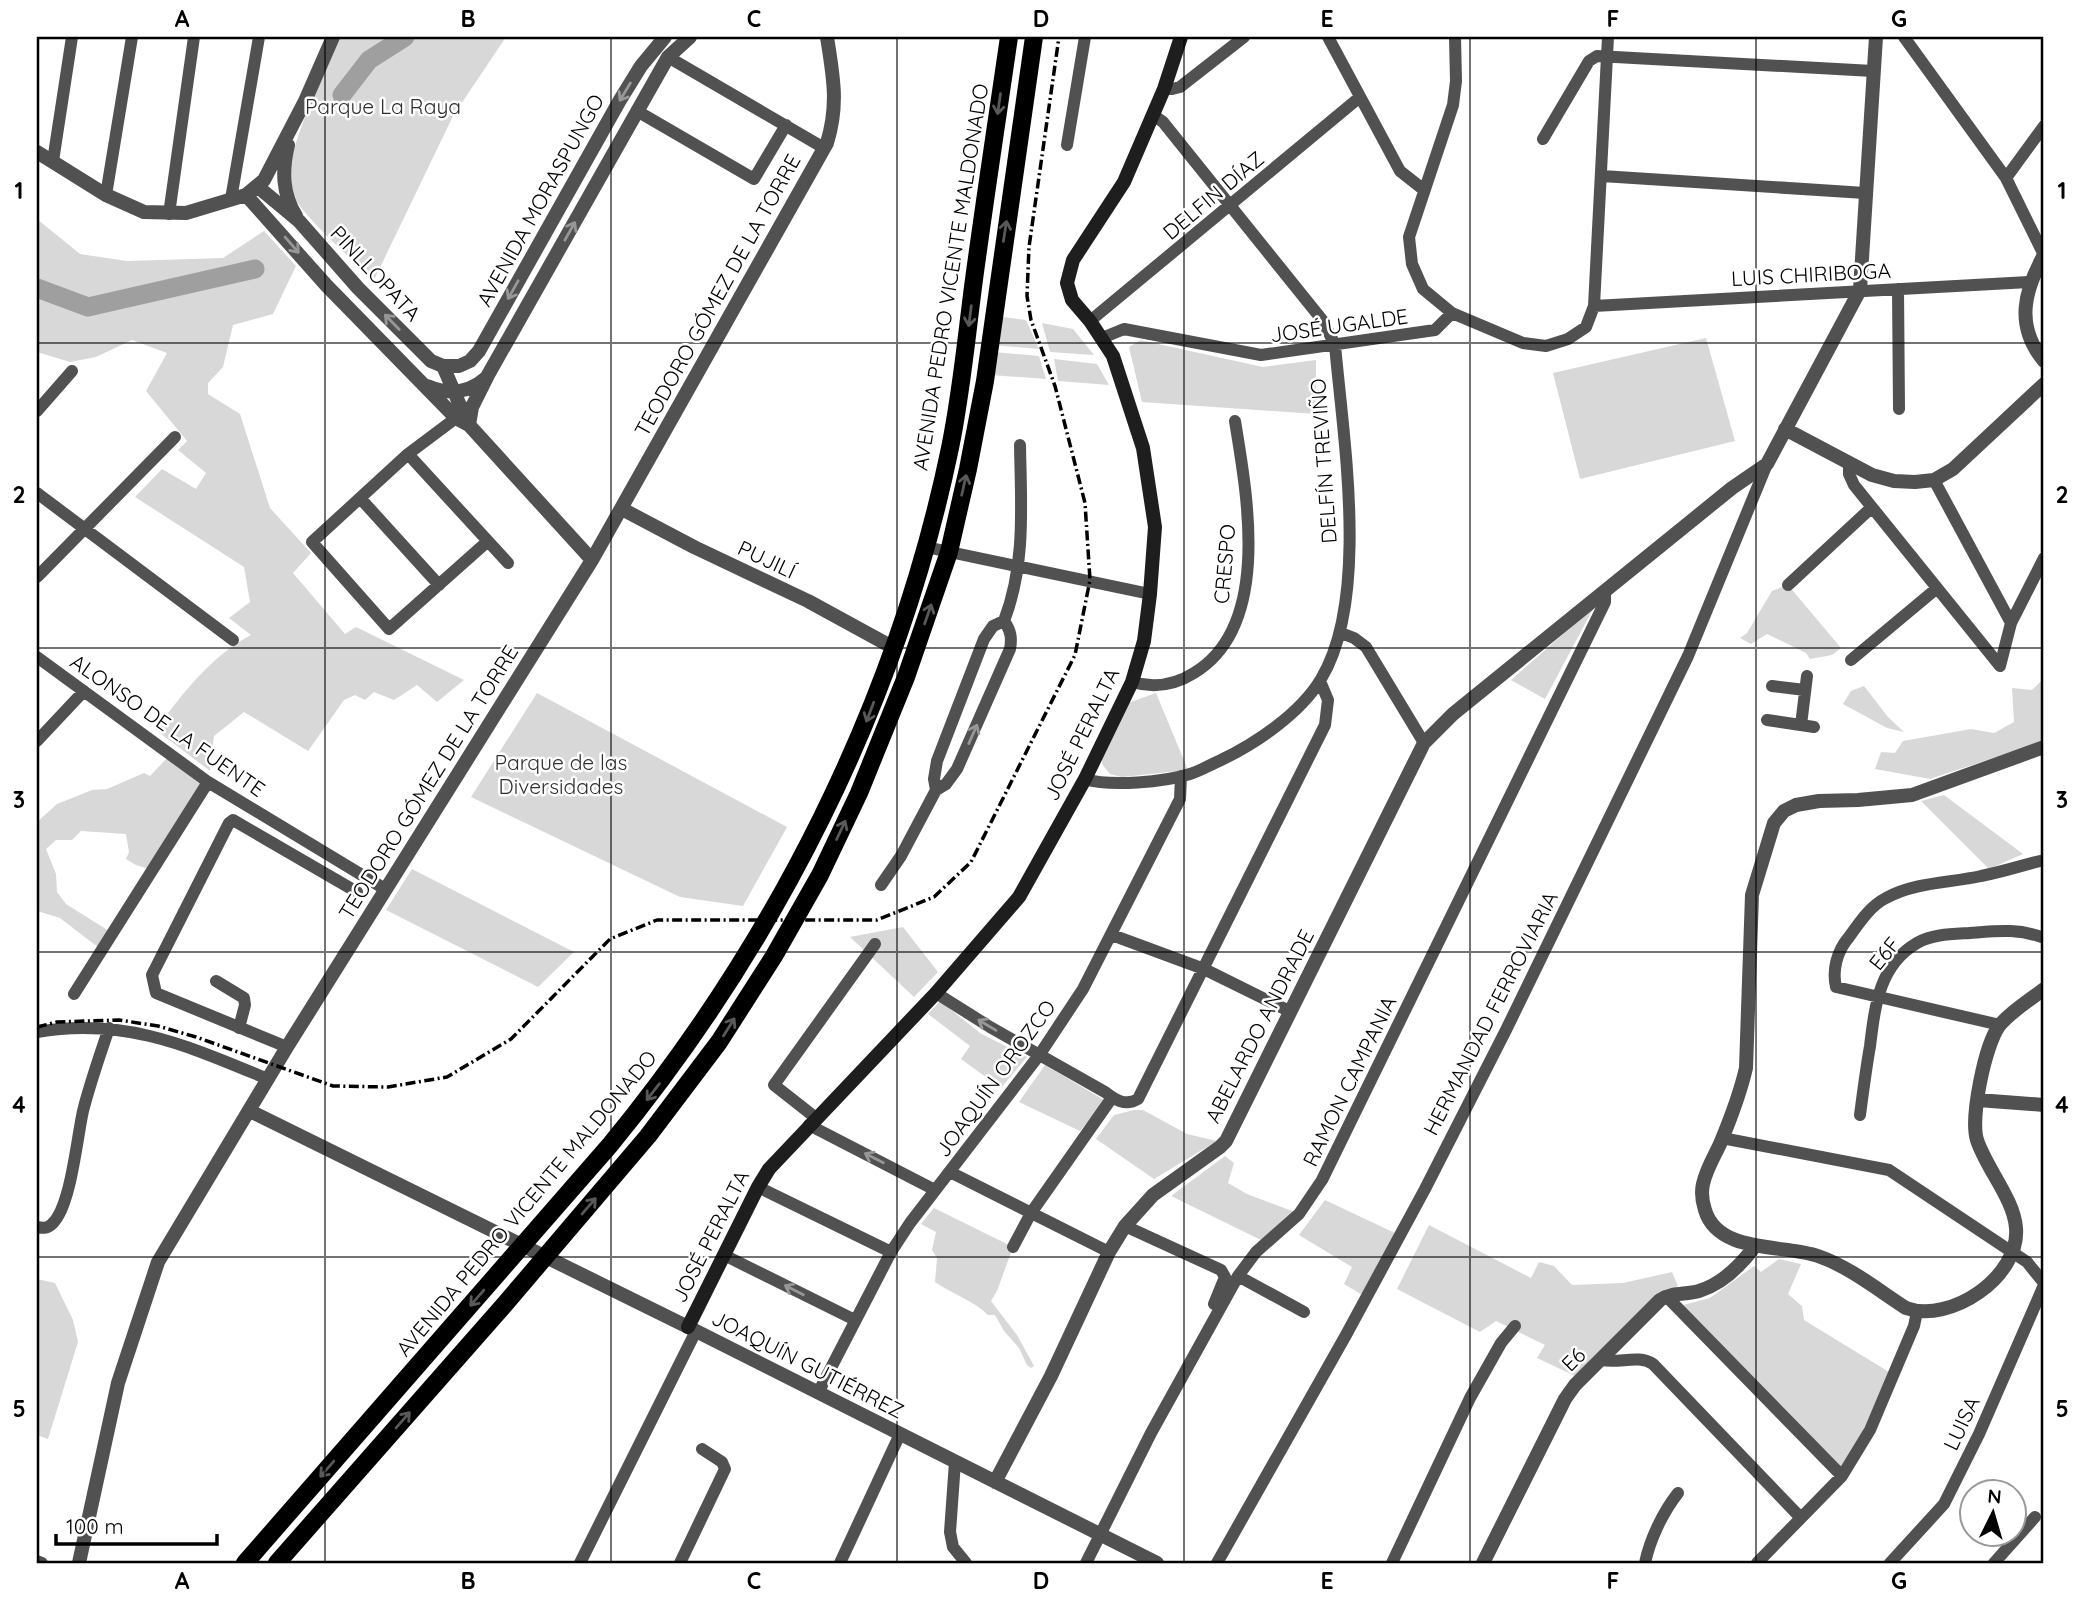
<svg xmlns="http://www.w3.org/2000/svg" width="2081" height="1600" viewBox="0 0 2081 1600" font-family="Quicksand,sans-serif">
<rect width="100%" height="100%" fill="#fff"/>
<path fill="#d8d8d8" d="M338,37H506L453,116L374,280C355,262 291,207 288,184C285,156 326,67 338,37Z
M37,219L80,254L127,261L223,258L264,231L296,266L273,314L233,325L223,367L208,383V394L240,414L270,508L311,553L293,573L345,634L356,627L464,680L437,702L417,685L394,700L374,692L365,700L355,695L344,700L308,751L244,712L214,736L210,771L156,730C180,696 212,655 251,635L229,618L250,602L244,567L135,497L162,469L196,489L206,473L178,450L187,441L146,391L167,353L132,340L96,357L70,362L37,352Z
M1002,317L1026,320L1039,349L994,345Z
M1042,323L1073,329L1094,355L1050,352Z
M1706,338L1735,441L1580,479L1553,373Z
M1140,340L1263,367L1316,360V414L1142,402L1129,347Z
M994,352L1039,356L1046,379L990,375Z
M1054,359L1097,364L1109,385L1058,381Z
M1788,585L1841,648L1832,655L1810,659L1806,653L1767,634L1751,644L1740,638L1747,633L1772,591Z
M1594,607L1545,699L1511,680Z
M2044,678V741L1930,779L1875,769L1881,752L1895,753L1903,741L1971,729L1994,733L2014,722L2012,688L2032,690Z
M1864,686L1888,717L1904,732L1887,728L1843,704L1851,691Z
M537,693L787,827L743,906L680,897L471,797Z
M1156,693L1188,770L1122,777L1110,774L1102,764V753L1128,703Z
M167,758L206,785L149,869L136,865L126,859L129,852L126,834L81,831L72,840H56L46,849L56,874L57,892L66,904L109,931L99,948L60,918L37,911V822L57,804L92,790L107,789L144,773L150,776Z
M1944,795L2023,854L1989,869L1921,801Z
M412,869L574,952L538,987L386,910Z
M903,927L938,972L914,997L850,937Z
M940,1001L980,1033L1027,1057L1001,1088L961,1059L970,1046L928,1014Z
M1045,1065L1104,1100L1103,1103L1080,1131L1019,1102Z
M1134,1110H1143L1187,1134L1217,1141L1154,1179L1096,1139L1114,1115Z
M1225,1156L1234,1163L1228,1183L1247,1194L1295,1212L1261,1240L1171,1196Z
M1325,1200L1397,1234L1364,1296L1344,1284L1352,1267L1299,1235Z
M934,1208L1013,1247L997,1291L991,1301L1017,1335L1034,1366L1031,1368L1027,1365L1019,1348L1004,1331L995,1315H988C973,1300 952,1294 935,1282L937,1258L932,1250L936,1232L921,1224Z
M1429,1225L1531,1278L1539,1262L1554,1266L1572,1285L1623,1283L1672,1272L1678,1286L1664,1291L1577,1377L1537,1358L1545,1345L1496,1321L1480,1332L1397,1289Z
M1779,1259L1801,1264L1788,1294L1802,1306L1804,1320L1889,1372L1852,1455L1839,1468L1679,1306L1710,1298L1754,1266L1761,1272Z
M37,1279L55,1283L73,1320L78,1342L48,1439L37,1435Z"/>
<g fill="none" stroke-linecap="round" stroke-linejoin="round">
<path stroke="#9f9f9f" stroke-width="19" d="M342,95L369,60L405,37
M37,288L88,307L255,269"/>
<path stroke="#515151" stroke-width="12" d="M1328,37L1400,171L1424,190
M1455,37L1456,81L1453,105L1409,237L1412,264L1423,289L1452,313L1523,343L1546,346L1568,339L1586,327L1594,306L1608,37
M1904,37L2006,178L2044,255
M668,57L824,148
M1164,89H1172L1180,87L1244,37
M637,111L754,179L786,125
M1543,139L1589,61L1597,56L1873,71
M1067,145L1085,37
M53,161L72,37
M1602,176L1865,193
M2006,178L2044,126
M106,195L132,37
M231,199L259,37
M169,214L194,37
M1898,289L1899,409
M1594,306L2029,282
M1090,321L1360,97
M1102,338L1124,329L1261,355L1435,330L1452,313
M37,411L72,371
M456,418L408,454L312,542L389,629L488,541
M408,454L508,563
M1849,464V474L1854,485L2000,666
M1934,480L2011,623
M37,493L233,640
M360,498L439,585
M926,547L1150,594
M37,577L175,437
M1788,585L1871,508
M1341,633L1354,638L1366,647L1424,743
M37,657L208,782L385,889
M1851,660L1936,589
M2000,666L2011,623L2044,558
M1132,682C1153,688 1175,685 1194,673C1272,626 1247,495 1235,421
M1772,686L1805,690
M1767,720L1814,727
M1801,725L1807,676
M37,741L84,691
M1085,779C1111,787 1164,782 1190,774C1200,771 1210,765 1219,761C1255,744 1300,714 1321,679C1370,598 1343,437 1335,345L1323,321L1163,122L1153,115
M936,790L934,779L937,761L984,639L993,626L1004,621C1026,564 1021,505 1020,445
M881,885L901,856L936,790L946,784L957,769L1010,649C1012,638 1011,631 1004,621
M1112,935L1204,969L1285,1009
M216,981L244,998L245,1005L239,1028
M936,993L990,1027L1105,1092C1114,1099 1125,1107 1138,1099L1325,725L1328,700L1320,681
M74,994L208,782
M2000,1025L1836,987C1832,970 1837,951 1849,937C1859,923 1870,906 1886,898C1915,882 1950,883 1981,876C2002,872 2023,865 2044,860
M37,1032C125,1017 188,1046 268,1079
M287,1047L156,993L152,975L229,823L233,820L357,892
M1860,1115C1863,1092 1866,1069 1870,1046C1875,1006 1879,965 1917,943C1932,934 1953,934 1970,933C1996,931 2019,928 2044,938
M816,1118L774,1085L875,944
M809,1125L935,1190
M1722,1138L1889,1170L2027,1262L2044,1283
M950,1172L1109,1252
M758,1187L891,1252
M1125,1226L1221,1270L1225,1277L1214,1304
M37,1227C42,1228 47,1229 52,1224C71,1207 77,1137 83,1111C90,1083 100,1055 109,1028
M1013,1247L1031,1213L1111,1099
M724,1255L855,1320
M1238,1276L1304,1312
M1666,1296L1842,1476
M1602,1360C1619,1364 1638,1354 1653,1364L1800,1517
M818,1393L891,1252L910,1223L1040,1054L1083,989L1180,799L1181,776
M955,1462L950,1532L953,1547L966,1563
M37,1561L42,1563
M580,1563L696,1331
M680,1563L725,1469L722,1462L702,1449
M840,1563L900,1434
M1086,1563L1151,1433L1238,1276L1256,1252L1299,1214L1322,1180L1605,602V591
M1217,1563L1346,1335L1425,1189L1506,1030L1688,656L1767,464
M1392,1563L1470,1398L1501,1343L1515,1326
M1645,1563C1650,1539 1663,1512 1678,1493
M1757,1563L1842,1476L1870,1430L1914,1326L1917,1312
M1890,1563L1944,1504L1979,1434L2044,1285
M1994,1563L2035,1517"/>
<path stroke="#515151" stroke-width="14" d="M288,145C282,170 282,193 296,216
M37,152L106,195L144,212L186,213L246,195L264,180L305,101L333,37
M258,187L299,221L358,288L431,361L443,366H459L470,361L479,351L620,100L641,66L665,37
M246,195L326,285L456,418L469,425L592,560
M2044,255C2024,291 2015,326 2044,361
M443,366L468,424
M427,386C448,395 469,393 486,378
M469,425L472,407L488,375L668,57L690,37
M1785,429L1872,475L1894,481L1915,482L1934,480L1953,469L2044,384
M622,509L694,547L808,601L894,648
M2044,747L1912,795L1858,800L1819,801L1796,805L1784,811L1774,823L1752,895L1746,1068C1740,1094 1730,1120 1720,1144C1714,1157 1706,1170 1703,1184C1701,1193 1702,1201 1705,1210C1718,1254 1784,1244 1818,1256C1850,1267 1878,1290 1906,1308C1950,1324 2020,1277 2016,1228C2014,1199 1986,1168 1977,1140C1970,1118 1985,1045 1999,1026C2010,1012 2030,1000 2044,989
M1978,1100L2044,1105
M250,1111L688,1327L1157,1563
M995,1482L1051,1376L1109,1252L1125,1226L1153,1195L1220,1147L1226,1141L1424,743L1453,714L1732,488L1767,464L1860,290L1876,37
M79,1563L118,1383L158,1262L287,1047L592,560L827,143C839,104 833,76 827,37
M1483,1563L1565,1399L1575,1385L1660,1300C1672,1292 1685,1295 1699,1291C1722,1284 1741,1265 1755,1246"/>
<path stroke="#1e1e1e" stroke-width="14" d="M688,1327L758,1187L769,1169L936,993L1019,897L1085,779L1132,682L1144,641L1150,594L1155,527L1143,448L1113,356L1090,321L1072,300L1067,283L1073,260L1124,182L1164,89L1181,37"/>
<path stroke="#000" stroke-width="18" d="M245,1563L610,1145C775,944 897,704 950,448C961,395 966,341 973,287C984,204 997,120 1009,37
M277,1563L505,1304L648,1136L719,1042L774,956L820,875L859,793L906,677L949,552L968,469L985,381L1034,37"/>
<path stroke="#000" stroke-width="3.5" stroke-dasharray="10 3.5 2 3.5" stroke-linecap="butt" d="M37,1027L57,1022L119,1020L158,1026L196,1037L333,1086L388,1087L447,1077L511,1039L610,939L657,920H877L934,897L971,862L1075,655L1090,580L1085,503L1055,386L1031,320L1027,296L1029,247L1059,37"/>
</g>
<defs><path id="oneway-shaft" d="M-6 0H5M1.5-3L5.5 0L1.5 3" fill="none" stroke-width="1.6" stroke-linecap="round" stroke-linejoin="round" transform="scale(1.75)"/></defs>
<g stroke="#979797">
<use href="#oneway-shaft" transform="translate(625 92) rotate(121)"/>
<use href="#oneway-shaft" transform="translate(570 231) rotate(-61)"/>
<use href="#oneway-shaft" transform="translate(292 245) rotate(49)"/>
<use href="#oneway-shaft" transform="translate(513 290) rotate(119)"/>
<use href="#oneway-shaft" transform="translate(392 322) rotate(-134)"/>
<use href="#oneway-shaft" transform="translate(973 734) rotate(-66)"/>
<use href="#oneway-shaft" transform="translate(987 1025) rotate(-149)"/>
<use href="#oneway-shaft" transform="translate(874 1158) rotate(-153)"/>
<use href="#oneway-shaft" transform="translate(794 1290) rotate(-153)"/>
</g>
<g stroke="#595959">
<use href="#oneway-shaft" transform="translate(999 104) rotate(98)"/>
<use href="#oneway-shaft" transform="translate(1005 231) rotate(-81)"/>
<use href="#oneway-shaft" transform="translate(970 316) rotate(97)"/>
<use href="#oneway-shaft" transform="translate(964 485) rotate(-77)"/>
<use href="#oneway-shaft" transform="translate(928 614) rotate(-71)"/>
<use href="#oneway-shaft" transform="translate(870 712) rotate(111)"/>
<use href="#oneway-shaft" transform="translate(841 830) rotate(-65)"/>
<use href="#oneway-shaft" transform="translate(729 1027) rotate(-58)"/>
<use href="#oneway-shaft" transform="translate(653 1092) rotate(128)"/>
<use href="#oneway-shaft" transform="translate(589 1206) rotate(-49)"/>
<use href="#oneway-shaft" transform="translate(477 1298) rotate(131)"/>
<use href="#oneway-shaft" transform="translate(403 1420) rotate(-49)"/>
<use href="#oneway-shaft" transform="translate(327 1469) rotate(131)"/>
</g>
<path fill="none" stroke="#000" stroke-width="2" stroke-opacity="0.55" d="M325,37V1563M611,37V1563M897,37V1563M1184,37V1563M1470,37V1563M1756,37V1563M37,343H2044M37,648H2044M37,952H2044M37,1257H2044"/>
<g text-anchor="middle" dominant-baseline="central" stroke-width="5" stroke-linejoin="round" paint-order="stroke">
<g font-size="21" fill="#2f2f2f" stroke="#fff">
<text x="383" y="106">Parque La Raya</text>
<text x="561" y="762">Parque de las<tspan x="561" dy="24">Diversidades</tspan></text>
</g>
<g font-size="21" fill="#000" stroke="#fff">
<text transform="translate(1213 195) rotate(-40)">DELFIN DÍAZ</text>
<text transform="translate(540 200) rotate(-61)">AVENIDA MORASPUNGO</text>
<text transform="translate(376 273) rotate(47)">PINLLOPATA</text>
<text transform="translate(1811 274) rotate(-3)">LUIS CHIRIBOGA</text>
<text transform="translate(950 277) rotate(-81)">AVENIDA PEDRO VICENTE MALDONADO</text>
<text transform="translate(717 295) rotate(-61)">TEODORO GÓMEZ DE LA TORRE</text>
<text transform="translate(1339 325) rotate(-8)">JOSÉ UGALDE</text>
<text transform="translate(1323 461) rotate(-94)">DELFÍN TREVIÑO</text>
<text transform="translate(767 559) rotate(25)">PUJILÍ</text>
<text transform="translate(1224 564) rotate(-85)">CRESPO</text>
<text transform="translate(168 725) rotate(35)">ALONSO DE LA FUENTE</text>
<text transform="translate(1081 734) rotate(-64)">JOSÉ PERALTA</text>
<text transform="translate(428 782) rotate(-58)">TEODORO GÓMEZ DE LA TORRE</text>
<text transform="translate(1884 953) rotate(-51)">E6F</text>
<text transform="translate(1490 1013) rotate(-63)">HERMANDAD FERROVIARIA</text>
<text transform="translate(1259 1026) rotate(-63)">ABELARDO ANDRADE</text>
<text transform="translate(995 1078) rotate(-54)">JOAQUÍN OROZCO</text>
<text transform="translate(1349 1081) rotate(-64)">RAMON CAMPANIA</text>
<text transform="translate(526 1203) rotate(-50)">AVENIDA PEDRO VICENTE MALDONADO</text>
<text transform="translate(710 1236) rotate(-63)">JOSÉ PERALTA</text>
<text transform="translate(1573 1359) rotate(-45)">E6</text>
<text transform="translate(808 1364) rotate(27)">JOAQUÍN GUTIÉRREZ</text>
<text transform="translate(1961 1423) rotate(-65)">LUISA</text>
</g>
</g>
<rect width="2081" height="1600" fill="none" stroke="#ffffff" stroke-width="77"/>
<g transform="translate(1993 1513) rotate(5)"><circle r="33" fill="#ffffff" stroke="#999999" stroke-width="2"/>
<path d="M0-5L12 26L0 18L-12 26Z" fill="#000000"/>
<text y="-10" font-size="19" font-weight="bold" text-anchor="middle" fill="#000000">N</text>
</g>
<path d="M56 1534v10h161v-10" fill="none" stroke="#000000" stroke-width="3.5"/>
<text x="66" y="1534" font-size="21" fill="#000000" stroke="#ffffff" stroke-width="5" paint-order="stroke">100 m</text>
<rect x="38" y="38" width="2004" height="1524" fill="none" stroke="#000" stroke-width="2.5"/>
<g font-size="23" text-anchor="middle" font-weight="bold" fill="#000">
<text x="182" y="27">A</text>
<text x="468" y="27">B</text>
<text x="754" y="27">C</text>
<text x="1041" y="27">D</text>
<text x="1327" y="27">E</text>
<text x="1613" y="27">F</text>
<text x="1899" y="27">G</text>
<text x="19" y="199">1</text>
<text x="2062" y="199">1</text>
<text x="19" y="503">2</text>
<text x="2062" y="503">2</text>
<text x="19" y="808">3</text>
<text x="2062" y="808">3</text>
<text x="19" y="1113">4</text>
<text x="2062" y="1113">4</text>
<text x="19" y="1417">5</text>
<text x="2062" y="1417">5</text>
<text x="182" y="1589">A</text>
<text x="468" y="1589">B</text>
<text x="754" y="1589">C</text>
<text x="1041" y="1589">D</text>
<text x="1327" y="1589">E</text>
<text x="1613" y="1589">F</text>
<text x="1899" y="1589">G</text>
</g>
</svg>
